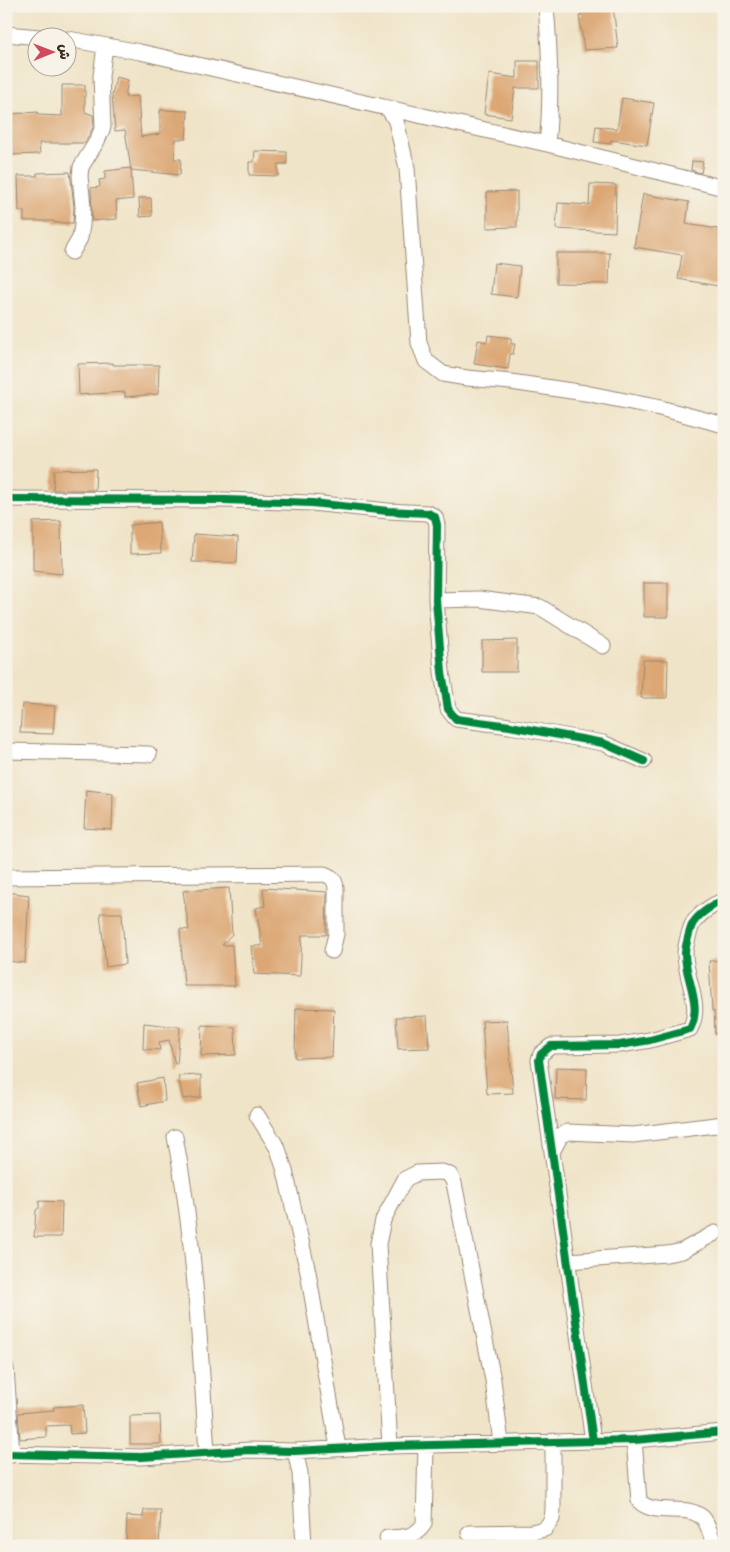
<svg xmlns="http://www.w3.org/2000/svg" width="730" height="1552" viewBox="0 0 730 1552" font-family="Dekko,'Playpen Sans Arabic',sans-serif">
<rect width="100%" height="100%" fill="#f7f3e8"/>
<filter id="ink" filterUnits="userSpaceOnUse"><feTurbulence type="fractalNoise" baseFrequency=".02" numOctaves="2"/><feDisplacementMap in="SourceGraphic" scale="10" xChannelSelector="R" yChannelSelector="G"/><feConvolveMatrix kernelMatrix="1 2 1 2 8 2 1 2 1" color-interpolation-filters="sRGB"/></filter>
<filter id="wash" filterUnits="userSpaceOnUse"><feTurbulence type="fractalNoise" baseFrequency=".0096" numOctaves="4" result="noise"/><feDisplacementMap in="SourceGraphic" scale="20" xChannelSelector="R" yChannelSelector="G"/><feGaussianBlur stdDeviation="1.12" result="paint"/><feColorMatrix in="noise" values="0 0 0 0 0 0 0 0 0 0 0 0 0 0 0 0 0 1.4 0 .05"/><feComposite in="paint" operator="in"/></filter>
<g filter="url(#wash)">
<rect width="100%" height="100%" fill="#f0e4c8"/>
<g id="blocks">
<path fill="#dca774" d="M582,6H613L618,48L584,50L579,16H581Z
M517,61H539V88H515L511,118L484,114L489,74L517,78Z
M116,77L128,80L125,97L138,96L141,137L160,134V110L188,111L186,139H176L174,159H181L180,175L131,170L125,130L115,131L112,95Z
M62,85H85V112L93,115L94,125L85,143H39L40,154L12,155L10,114L38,112V115L62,116Z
M622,98L654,103L647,145L611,140L610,144L594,142L596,126L617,129Z
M255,151L287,152V164H278V176L249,175V162H254Z
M692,161L703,162L701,173L691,170Z
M131,168L133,199L116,201L117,219L92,221L91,188L100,187L99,180L105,179V171Z
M70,172L74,207L73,223H54V221H24V211H19L18,176H37V173Z
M590,184L616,185L615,232L556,229L558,203L589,205Z
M517,191V227L487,228V192Z
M643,194L689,202L686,224L724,230V287L678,279L682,255L634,247Z
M139,198H151L152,216L140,217Z
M556,253H610L609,284L556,283Z
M494,263L520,266L517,297L491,294Z
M488,335L511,338V344H515L513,354H510L508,369L474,364L478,340L487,342Z
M113,363V365H159L158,394L125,397V392L79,395L78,364Z
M96,469L95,490H53L54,470Z
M61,521L62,574L33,571V522Z
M159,522L161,553L130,554V525Z
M194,534L238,537L237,563L192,562Z
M644,583H668V617H644Z
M517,640V672H482V641Z
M643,660H668L667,698H641Z
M22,704L55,706L53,734L20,733Z
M86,790L113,793L112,830L84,828Z
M229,888L232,934L222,945H232L235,986H184L180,929L189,930L183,891Z
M263,888L327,892L326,935H302L300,976L254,974L251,946H262L256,908L265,906Z
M6,892L29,895L25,963L6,961Z
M100,913H122L125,964L106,967Z
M724,960V1034H715L714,1011H712L709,961Z
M296,1008L334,1009L332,1057L295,1058Z
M427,1016L429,1048L398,1049L396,1017Z
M507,1020L513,1093L487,1094L482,1021Z
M144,1023L180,1027L177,1064H175L169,1040L159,1042L160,1050L143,1049Z
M202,1025L235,1027L236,1055L201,1056Z
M556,1067L587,1068L586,1100L555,1099Z
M201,1075V1097L183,1099L178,1076Z
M163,1078L165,1101L141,1106L137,1083Z
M39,1201L62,1202L61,1237H34L36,1210L39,1208Z
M83,1405L85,1433L70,1434L69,1425L46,1426V1437L20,1439L18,1413L54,1410L53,1407Z
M160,1415L161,1444H130V1416Z
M144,1510H161L159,1546L126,1544L127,1516L143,1517Z"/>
</g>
</g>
<g filter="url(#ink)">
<use href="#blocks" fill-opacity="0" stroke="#968773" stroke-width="1"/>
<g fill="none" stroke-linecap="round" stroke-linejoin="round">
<defs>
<path id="minor" d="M546,6C550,52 552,99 547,144
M6,34L51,38
M68,39L140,52L547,144L724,188
M388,108L396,121L407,168L419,343L426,361L443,374L467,378L511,382L585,393L656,407L724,425
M72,252L80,238L82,225L83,207L80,176L81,167L97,141L103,127L101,76L105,46
M6,499L225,500L312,503L388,511L428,513L435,517L437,525L436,600L442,672L448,709L456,719L510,726L603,743L644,761
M436,600L479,599L540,607L603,646
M6,751L149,754
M6,877L324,874C332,877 335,879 336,888V934L332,951
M257,1115L278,1149L285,1171L308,1272L338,1448
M175,1137C195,1241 200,1347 207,1452
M553,1150L561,1135L568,1132L633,1135L724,1124
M568,1261L667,1254L682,1251L715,1233
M6,1368L12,1455
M634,1440L639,1501C656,1518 686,1502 703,1518C708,1523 710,1534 713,1540
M593,1441L539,1060L541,1054L551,1046L620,1045L650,1040L690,1029C703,1005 685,979 685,954C685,948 690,928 693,923C699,914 713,904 724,901
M390,1446L378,1244L383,1220L405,1179L417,1173L442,1172L450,1175L454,1183L493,1380L501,1443
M295,1451L300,1473L304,1546
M6,1454L141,1457L250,1450L295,1451L390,1446L634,1440L724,1432
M469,1533L531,1532L545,1529L552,1519L553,1509V1441
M387,1538C403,1537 415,1538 424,1524L426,1446"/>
</defs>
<use href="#minor" stroke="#968773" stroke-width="17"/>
<use href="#minor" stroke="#fff" stroke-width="15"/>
<defs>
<path id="cycleway" d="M6,499L225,500L312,503L388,511L428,513L435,517L437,525L436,600L442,672L448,709L456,719L510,726L603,743L644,761
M593,1441L539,1060L541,1054L551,1046L620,1045L650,1040L690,1029C703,1005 685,979 685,954C685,948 690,928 693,923C699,914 713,904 724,901
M6,1454L141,1457L250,1450L295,1451L390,1446L634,1440L724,1432"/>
</defs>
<use href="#cycleway" stroke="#f7f3e8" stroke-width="11"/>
<use href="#cycleway" stroke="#00873e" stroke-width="8"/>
</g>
</g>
<rect width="730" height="1552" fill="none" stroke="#f7f3e8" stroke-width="25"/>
<g transform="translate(52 52) rotate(89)"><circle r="24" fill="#f7f3e8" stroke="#aca397"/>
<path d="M0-4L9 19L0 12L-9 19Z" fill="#d1495b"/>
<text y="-8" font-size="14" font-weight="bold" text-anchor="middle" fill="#3b2a1e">ش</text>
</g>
</svg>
